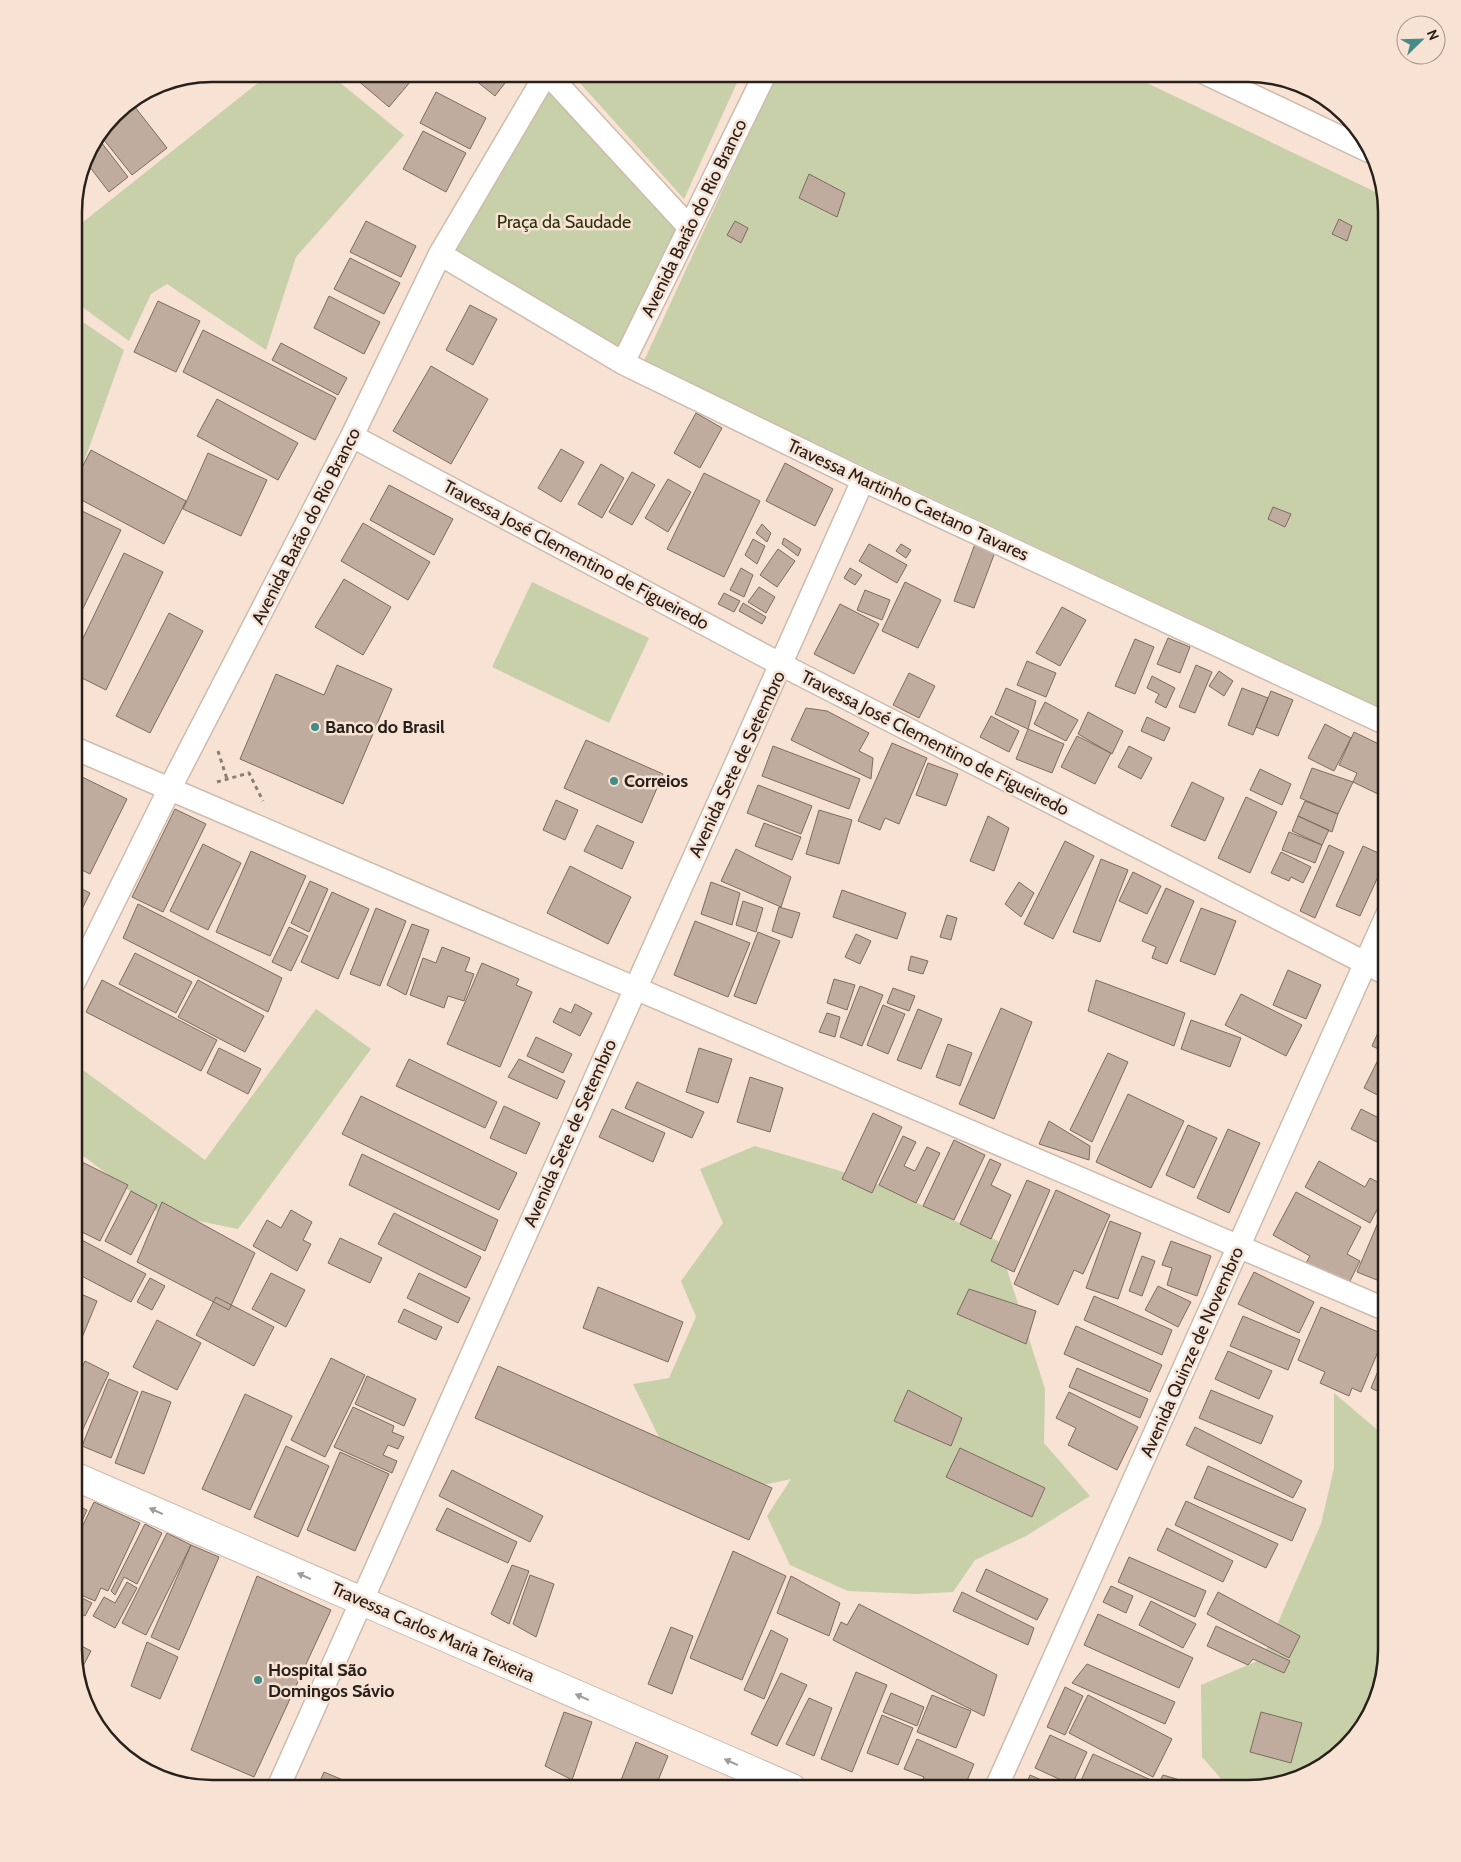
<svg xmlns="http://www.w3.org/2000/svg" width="1461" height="1862" viewBox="0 0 1461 1862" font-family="Cabin,sans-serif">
<rect width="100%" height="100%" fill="#f7e2d4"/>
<path fill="#c7d0a9" d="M572,74H741L684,199Z
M776,74H1128L1382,195L1387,212V711L643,363Z
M333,77L404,135L296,257L266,350L167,284L151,294L129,341L74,301V212L83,222L258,83Z
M548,81L682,227L620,353L450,251Z
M74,316L124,350L74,490Z
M532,582L649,638L609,723L492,667Z
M316,1009L371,1049L238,1229L159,1213L74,1149V1082L83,1070L205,1160Z
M755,1146L837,1170L879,1185L998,1241L1045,1389L1044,1443L1090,1496L1026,1536L975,1560L953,1592L916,1594L848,1591L790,1565L767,1516L791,1479L690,1501L633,1384L669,1378L696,1317L681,1281L723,1223L700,1169Z
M1334,1393L1387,1438V1650L1369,1719L1326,1765L1249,1788H1229L1202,1757L1201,1685L1262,1659L1321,1524L1334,1468Z"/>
<path fill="#bfac9e" stroke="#7d6b5e" d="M361,74H415L416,75L389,107L356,79Z
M479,74H512L495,96L475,80Z
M1280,81L1311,90L1309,95Z
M436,92L486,118L470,149L420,123Z
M1316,92H1318L1332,105L1314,96Z
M131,102L167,148L132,175L100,135L121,108Z
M423,131L466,153L446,192L403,169Z
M98,138L128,177L109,192L89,166L82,171L88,151Z
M809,174L845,193L837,217L799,198Z
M1339,219L1352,226L1347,241L1332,234Z
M366,221L416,246L401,277L350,252Z
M735,221L748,228L741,243L727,235Z
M350,258L400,283L384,314L334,289Z
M329,296L380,322L364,354L314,328Z
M158,301L200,321L176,372L134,352Z
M470,305L497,319L473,365L446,350Z
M203,330L336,398L315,440L183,372Z
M281,343L347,378L338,395L272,360Z
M431,366L488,399L451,464L393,431Z
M217,399L298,443L278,480L197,436Z
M696,413L722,428L700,468L674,453Z
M561,449L584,462L561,502L538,488Z
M91,450L186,501L164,544L74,496V483Z
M208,453L267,480L241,536L183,509Z
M785,463L833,489L815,526L766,501Z
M601,464L624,478L602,518L578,504Z
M632,472L655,485L632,525L609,512Z
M704,473L760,501L724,577L667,549Z
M668,479L691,492L668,532L645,518Z
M389,485L453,519L434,555L370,520Z
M1273,507L1291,514L1285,527L1268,519Z
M82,511L121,530L74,627V529Z
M363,523L430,562L408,600L341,561Z
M762,524L771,533L767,542L756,533Z
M784,538L801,549L798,556L782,544Z
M753,539L765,546L757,564L745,555Z
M869,544L907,565L897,583L859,561Z
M901,544L911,550L906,558L896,551Z
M975,544L995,552L974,608L954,601Z
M778,549L795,561L777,587L760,575Z
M124,553L163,572L106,690L74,674V657Z
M741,568L753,575L744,597L730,590Z
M850,568L862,575L855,585L844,578Z
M344,579L391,607L363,655L315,627Z
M905,582L941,600L918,648L882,631Z
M759,587L775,597L766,613L748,602Z
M865,590L890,600L882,620L857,610Z
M724,593L740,601L734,612L718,604Z
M743,603L766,617L762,624L739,611Z
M840,604L879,624L854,674L814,654Z
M1062,607L1086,620L1060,666L1036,653Z
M169,613L203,631L150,733L116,716Z
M1168,638L1190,647L1180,673L1157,664Z
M1135,639L1154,647L1135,694L1115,686Z
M1027,661L1056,673L1046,697L1017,685Z
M337,665L392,689L343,804L240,759L276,674L324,695Z
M1196,665L1212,672L1195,713L1179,707Z
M1219,671L1233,681L1224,696L1209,686Z
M909,673L935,686L919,718L893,705Z
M1152,676L1175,688L1166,708L1155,702L1159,694L1147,688Z
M1006,688L1036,701L1028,729L995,714Z
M1242,688L1268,698L1253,735L1228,725Z
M1271,691L1293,700L1278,736L1256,727Z
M1045,702L1078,720L1066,741L1034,724Z
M806,708L827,711L869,733L859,751L873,758L871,779L791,740Z
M1088,712L1123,731L1112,754L1078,734Z
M991,716L1019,731L1009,752L980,737Z
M1147,717L1170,728L1164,741L1141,731Z
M1325,724L1351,738L1334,771L1308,758Z
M1028,729L1064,744L1052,773L1016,759Z
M1354,732L1387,748V772L1378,794L1353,782L1357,773L1339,765Z
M1077,736L1111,753L1095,784L1061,767Z
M586,740L663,774L642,823L564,788Z
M892,743L927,758L899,824L885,818L880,830L858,821Z
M773,746L860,779L849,809L762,776Z
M1129,746L1152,758L1141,779L1118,767Z
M928,763L958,774L946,806L916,795Z
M1312,768L1353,782L1338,814L1300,798Z
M1260,769L1291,784L1282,805L1250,790Z
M74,773L127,799L90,874L74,866Z
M1192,782L1224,798L1205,841L1171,826Z
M758,785L812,806L801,834L747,813Z
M1246,797L1277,812L1250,873L1218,858Z
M556,800L578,810L565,840L543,830Z
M1305,801L1338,814L1332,832L1298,816Z
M175,809L206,824L163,912L132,897Z
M819,810L852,820L839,864L806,854Z
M988,816L1009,828L994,871L970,861Z
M1298,816L1329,830L1322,845L1292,831Z
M764,823L801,837L792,860L755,846Z
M597,825L634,842L622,869L584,851Z
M1289,832L1322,845L1315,863L1282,850Z
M1065,841L1094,856L1053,939L1024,924Z
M203,844L241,863L208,930L170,911Z
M1329,845L1344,852L1315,918L1300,911Z
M1363,846L1387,857L1360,916L1336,906Z
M736,849L791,877L781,907L721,881Z
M251,851L306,876L270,956L216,932Z
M1281,852L1311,867L1303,883L1291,877L1289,881L1271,873Z
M1101,859L1128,870L1100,942L1073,932Z
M570,866L631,897L608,944L547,913Z
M1133,872L1161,886L1147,914L1119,901Z
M310,881L328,889L309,932L291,923Z
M711,882L740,893L732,925L701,914Z
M1019,882L1034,893L1021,917L1005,904Z
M74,885L90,893L74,925Z
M1166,888L1194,901L1167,964L1152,958L1156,947L1142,941Z
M842,890L906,913L897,939L833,917Z
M332,892L369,909L338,979L301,962Z
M743,901L763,908L756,932L736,925Z
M138,904L282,978L268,1012L123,938Z
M779,907L800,913L792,938L772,931Z
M376,908L406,921L380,986L350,974Z
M1201,908L1236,921L1215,975L1180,961Z
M947,915L957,918L951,940L940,937Z
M695,921L750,943L728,997L674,975Z
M412,924L429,930L406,995L387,985Z
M289,927L308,936L291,971L272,962Z
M758,932L780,941L756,1004L734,996Z
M856,934L871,941L860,964L845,957Z
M442,947L470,958L465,971L474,974L464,1001L448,996L444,1008L410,995L423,958L436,963Z
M135,953L192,982L176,1013L119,984Z
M911,956L928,961L923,974L908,970Z
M482,963L519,979L516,985L532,992L500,1067L447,1044Z
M1288,970L1321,985L1306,1019L1273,1005Z
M834,979L855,985L847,1010L827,1003Z
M102,980L217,1040L201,1071L86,1012Z
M198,980L264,1016L245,1052L178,1017Z
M1096,980L1185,1013L1174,1046L1088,1011Z
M860,986L883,995L862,1046L840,1037Z
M893,988L915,996L909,1011L887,1003Z
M1241,994L1302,1025L1286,1056L1225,1025Z
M575,1004L592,1013L580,1036L553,1022L560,1008L571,1013Z
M883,1005L905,1014L888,1054L867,1045Z
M1001,1008L1032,1022L994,1119L959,1104Z
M918,1009L942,1019L921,1069L897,1060Z
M827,1013L840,1017L835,1037L819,1032Z
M1384,1019L1387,1021V1053L1372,1046Z
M1191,1020L1241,1038L1230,1067L1181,1049Z
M536,1037L572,1054L563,1073L527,1056Z
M948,1044L972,1053L960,1086L936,1077Z
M219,1048L261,1069L248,1094L207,1073Z
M699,1048L732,1059L718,1103L686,1092Z
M1108,1053L1128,1062L1092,1142L1070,1130Z
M1381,1054L1387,1057V1100L1364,1088Z
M409,1059L497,1102L485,1128L396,1086Z
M519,1059L565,1081L557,1099L508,1077Z
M750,1077L783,1088L770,1132L737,1122Z
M637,1082L704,1112L692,1138L625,1108Z
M1128,1094L1184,1121L1151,1188L1096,1162Z
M361,1096L517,1173L499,1210L342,1134Z
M504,1106L540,1123L526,1154L490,1138Z
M612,1109L665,1133L653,1162L599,1137Z
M1361,1109L1387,1122V1147L1351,1129Z
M873,1113L902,1127L872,1193L842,1179Z
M1049,1121L1090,1146L1089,1160L1039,1144Z
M1188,1125L1217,1138L1194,1188L1166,1175Z
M1228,1129L1260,1143L1229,1213L1197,1198Z
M903,1136L916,1142L904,1166L915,1171L927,1147L940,1153L916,1203L879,1185Z
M954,1140L985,1155L954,1220L923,1206Z
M362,1154L498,1220L485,1251L349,1185Z
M74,1158L128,1185L100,1241L74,1228Z
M990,1159L1001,1164L991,1185L1011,1195L991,1239L960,1224Z
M1319,1161L1365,1187L1370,1178L1387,1187V1191L1370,1223L1305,1187Z
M1027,1180L1050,1190L1014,1272L991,1261Z
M1056,1190L1110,1215L1083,1274L1074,1270L1058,1305L1014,1284Z
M131,1191L157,1205L131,1255L105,1241Z
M1296,1192L1361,1227L1347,1254L1360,1261L1348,1285L1306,1263L1310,1256L1273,1235Z
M162,1202L255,1253L229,1310L137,1262Z
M291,1210L312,1222L303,1240L311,1244L297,1271L253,1246L267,1220L281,1228Z
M394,1213L481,1257L466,1288L378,1244Z
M1380,1218L1387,1221V1284L1357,1272Z
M1110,1221L1141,1233L1118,1299L1086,1288Z
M74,1236L146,1274L131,1302L74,1272Z
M340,1238L382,1258L370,1283L328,1263Z
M1171,1241L1211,1256L1197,1296L1167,1285L1172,1268L1162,1265Z
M1142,1256L1155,1261L1142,1296L1129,1291Z
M1254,1272L1314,1302L1299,1333L1238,1304Z
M271,1273L305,1290L286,1327L252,1309Z
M419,1273L470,1298L458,1323L407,1298Z
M150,1278L165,1286L152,1310L137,1302Z
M1158,1286L1191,1302L1178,1327L1145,1310Z
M598,1287L683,1322L668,1362L583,1328Z
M969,1289L1036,1311L1026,1344L957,1314Z
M74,1291L97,1301L74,1357Z
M1094,1296L1172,1330L1162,1355L1084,1320Z
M216,1297L274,1327L254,1366L196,1335Z
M1321,1307L1385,1335L1361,1392L1352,1388L1349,1396L1320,1383L1325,1372L1298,1360Z
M404,1309L442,1327L436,1340L398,1322Z
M1243,1316L1300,1340L1288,1370L1230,1346Z
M157,1320L201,1343L177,1390L133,1367Z
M1076,1326L1162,1365L1150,1392L1064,1354Z
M1387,1349V1396L1371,1388Z
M1228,1351L1272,1371L1259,1399L1215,1379Z
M331,1358L365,1375L325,1457L291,1440Z
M85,1361L109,1373L77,1442L74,1441V1385Z
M498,1366L772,1488L749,1540L475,1418Z
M1077,1368L1148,1399L1140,1418L1069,1387Z
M367,1376L416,1399L404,1426L355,1404Z
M109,1379L138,1392L111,1458L82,1446Z
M908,1390L962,1418L951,1446L894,1421Z
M1211,1390L1273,1416L1261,1444L1199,1418Z
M142,1391L171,1402L144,1474L115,1463Z
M1069,1392L1138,1427L1117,1470L1068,1445L1076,1428L1056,1418Z
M245,1394L292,1416L250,1510L202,1489Z
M353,1407L394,1426L392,1432L404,1437L398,1449L388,1445L383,1455L397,1461L392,1473L334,1447Z
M1195,1427L1302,1481L1293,1498L1186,1445Z
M286,1446L329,1466L298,1537L254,1517Z
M960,1448L1045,1488L1032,1517L946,1477Z
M340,1452L389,1474L355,1551L307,1530Z
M1208,1466L1306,1509L1292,1541L1194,1498Z
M452,1470L543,1516L530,1542L439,1496Z
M1186,1501L1278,1544L1266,1568L1175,1525Z
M94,1502L140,1523L108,1591L101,1588L95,1601L74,1592L79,1580L74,1577V1544Z
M74,1504L87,1510L74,1539Z
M447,1508L517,1542L508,1563L436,1530Z
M145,1524L162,1533L137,1584L124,1577L115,1595L111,1591Z
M1167,1528L1233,1561L1223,1582L1157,1550Z
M167,1533L191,1545L146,1635L122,1623Z
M191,1545L219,1557L179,1650L151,1637Z
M733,1551L786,1576L742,1680L690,1658Z
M1129,1557L1206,1591L1195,1617L1118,1582Z
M512,1565L529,1571L509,1624L491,1614Z
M986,1569L1048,1599L1037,1620L976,1591Z
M530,1575L554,1584L536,1637L513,1624Z
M257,1576L331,1610L254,1777L191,1750Z
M791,1576L840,1603L829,1636L777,1613Z
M127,1582L137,1588L115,1628L93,1616L104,1597L115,1603Z
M1111,1586L1133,1596L1126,1613L1103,1602Z
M962,1592L1034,1628L1028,1645L953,1611Z
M1218,1592L1300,1636L1289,1658L1207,1614Z
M74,1594L92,1603L85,1616L74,1610Z
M1151,1601L1196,1624L1183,1648L1139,1625Z
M859,1604L997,1675L984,1716L833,1640L841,1622L847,1625Z
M1098,1614L1193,1658L1179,1688L1084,1645Z
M1216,1626L1290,1661L1284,1673L1253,1659L1248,1665L1207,1646Z
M671,1627L693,1636L672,1694L648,1684Z
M771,1630L788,1639L764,1699L744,1690Z
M74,1642L91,1651L80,1672L74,1650Z
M147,1642L178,1657L160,1699L131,1686Z
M1087,1664L1175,1702L1165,1724L1072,1683Z
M856,1672L887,1685L852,1772L821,1759Z
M781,1673L807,1685L777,1746L751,1734Z
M1065,1687L1083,1696L1065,1735L1047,1727Z
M891,1693L924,1707L917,1726L883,1712Z
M932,1695L971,1711L956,1748L917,1732Z
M1088,1695L1172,1739L1153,1777L1069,1733Z
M809,1698L832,1708L814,1756L786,1744Z
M564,1712L592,1722L572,1780L545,1766Z
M1261,1712L1302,1723L1291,1763L1250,1752Z
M882,1715L913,1728L898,1765L867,1753Z
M1050,1735L1087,1752L1072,1785L1035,1768Z
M917,1739L974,1764L964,1788H919L924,1777L904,1769Z
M636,1742L668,1756L655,1788H618Z
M1093,1754L1151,1780L1148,1788H1086L1079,1785Z
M324,1772L362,1788H317Z
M1030,1775L1060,1788H1025Z
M1163,1775L1190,1783L1188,1788H1156Z"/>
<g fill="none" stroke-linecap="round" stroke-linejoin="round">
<defs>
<path id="minor" d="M548,74L689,227
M1207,74L1369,151
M440,254L623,363L863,480L1387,724
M623,363L765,74
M352,436L782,665L1387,974
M74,748L1387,1310
M74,982L170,788L352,436L440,254L546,74
M278,1788L863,480
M996,1788L1387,915"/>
<path id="tertiary" d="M74,1476L792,1788"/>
</defs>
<use href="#minor" stroke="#cebbac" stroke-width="25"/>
<use href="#tertiary" stroke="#cebbac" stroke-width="30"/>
<path stroke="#8b7d73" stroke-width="3" stroke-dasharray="4 4" stroke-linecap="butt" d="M218,751L227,779
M217,782L249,773L263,801"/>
<use href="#minor" stroke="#fff" stroke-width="22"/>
<use href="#tertiary" stroke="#fff" stroke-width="28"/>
</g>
<defs><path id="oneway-solid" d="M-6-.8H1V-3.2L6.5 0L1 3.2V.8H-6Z" transform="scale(1.25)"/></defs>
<g fill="#9e9b98">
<use href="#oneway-solid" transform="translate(156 1511) rotate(-156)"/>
<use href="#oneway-solid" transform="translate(304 1576) rotate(-156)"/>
<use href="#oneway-solid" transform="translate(582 1697) rotate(-156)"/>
<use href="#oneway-solid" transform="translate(731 1762) rotate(-156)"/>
</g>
<g fill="#448c87" stroke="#f7e2d4" stroke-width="2">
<circle cx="315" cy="727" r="5"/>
<circle cx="614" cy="781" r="5"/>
<circle cx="258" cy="1680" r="5"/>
</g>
<g text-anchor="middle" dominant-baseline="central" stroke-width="5" stroke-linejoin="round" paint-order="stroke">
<g font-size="18" fill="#28211b" stroke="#f7e2d4">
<text transform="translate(694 218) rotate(-64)">Avenida Barão do Rio Branco</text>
<text transform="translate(908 500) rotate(25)">Travessa Martinho Caetano Tavares</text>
<text transform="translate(306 526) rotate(-63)">Avenida Barão do Rio Branco</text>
<text transform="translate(576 555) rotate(28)">Travessa José Clementino de Figueiredo</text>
<text transform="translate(935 743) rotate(27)">Travessa José Clementino de Figueiredo</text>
<text transform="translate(737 764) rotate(-65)">Avenida Sete de Setembro</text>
<text transform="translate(570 1133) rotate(-66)">Avenida Sete de Setembro</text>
<text transform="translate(1192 1352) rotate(-66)">Avenida Quinze de Novembro</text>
<text transform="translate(433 1632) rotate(24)">Travessa Carlos Maria Teixeira</text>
</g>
<g font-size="18" fill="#2c320d" stroke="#f7e2d4">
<text x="564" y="222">Praça da Saudade</text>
</g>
<g font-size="18" font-weight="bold" fill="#28211b" stroke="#f7e2d4" text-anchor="start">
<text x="325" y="727">Banco do Brasil</text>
<text x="624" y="781">Correios</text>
<text x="268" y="1670">Hospital São<tspan x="268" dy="21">Domingos Sávio</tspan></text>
</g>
</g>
<path d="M0 0H1461V1862H0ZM212 82H1248A130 130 0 0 1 1378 212V1650A130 130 0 0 1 1248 1780H212A130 130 0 0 1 82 1650V212A130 130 0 0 1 212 82Z" fill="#f7e2d4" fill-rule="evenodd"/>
<path fill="none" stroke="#28211b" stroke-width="2.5" d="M212 82H1248A130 130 0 0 1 1378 212V1650A130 130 0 0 1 1248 1780H212A130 130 0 0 1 82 1650V212A130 130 0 0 1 212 82Z"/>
<g transform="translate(1421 40) rotate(67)"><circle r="24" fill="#f7e2d4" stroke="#a4958a"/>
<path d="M0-4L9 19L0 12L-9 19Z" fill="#448c87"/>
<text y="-8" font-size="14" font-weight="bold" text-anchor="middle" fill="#28211b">N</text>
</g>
</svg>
